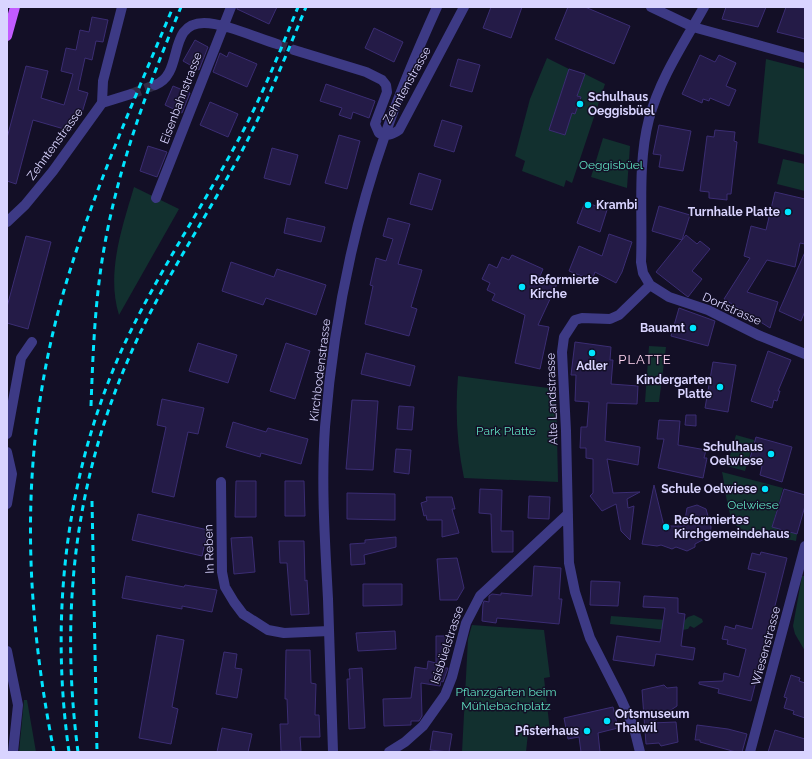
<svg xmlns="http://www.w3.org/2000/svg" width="812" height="759" viewBox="0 0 812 759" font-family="Raleway,sans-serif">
<rect width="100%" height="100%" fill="#130f26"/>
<path fill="#12302f" d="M547,58L569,69L549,130L565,135L572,113L575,114L581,97L577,96L585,74L605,84L572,183L566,180L564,187L522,171L525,161L515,156L530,99Z
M766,59L805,69V155L758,143Z
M603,138L630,146L627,188L591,177Z
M783,159L805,164V191L777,184Z
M134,187L179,209L119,315C106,273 122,228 134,187Z
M649,346L666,347L659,402H645Z
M458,376L556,389L558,482L464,478C457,445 455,411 458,376Z
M736,435L754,440L745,471L727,466Z
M722,472L783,488L772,527L797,534L796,541C781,538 743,536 734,523C727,513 725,485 722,472Z
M802,576H805V651L795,634L793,626Z
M694,615L702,619L703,622L694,628L690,626L688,629L677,631L610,624L611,616L666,620L682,623L688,617Z
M472,625L544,630L550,677L544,678L550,731L528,733L526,752H462L468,639Z
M24,700H27L36,752H19Z"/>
<path fill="#241b47" stroke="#3b2d73" d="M237,7H277L269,24L237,9Z
M491,7H522L511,38L483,28Z
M568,7H585L630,26L614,64L555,39Z
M726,7H766L758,27L722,19Z
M786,7L805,8V39L777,32Z
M92,17L108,20L103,42L96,41L92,60L85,58L78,90L88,93L81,116L76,114L71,131L33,120L16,184L7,181V138L26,66L48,71L41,98L64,105L73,74L61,71L66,48L76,50L80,30L89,32Z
M374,28L403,42L394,62L365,48Z
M195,40L208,47L199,70L183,61Z
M229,52L257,64L247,87L213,72L220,53L227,57Z
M700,55L715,62L719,55L736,63L726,86L736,90L729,106L710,98L709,101L703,99L702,103L682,94Z
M458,59L480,65L472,92L450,86Z
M569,69L585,74L577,96L581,97L575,114L572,113L565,135L549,130Z
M326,84L375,101L369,118L353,112L351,119L339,115L342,108L320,101Z
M173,86L190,93L182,113L165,105Z
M210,102L238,114L228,137L200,125Z
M442,120L462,126L454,152L434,146Z
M659,125L691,131L683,171L659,167L661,155L653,154Z
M715,130L735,132L734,141L737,142L731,194H727V200L709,198V192L700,191L707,136L714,137Z
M339,135L360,141L347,189L325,183Z
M148,146L167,152L157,177L140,171Z
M272,148L298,155L290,185L264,178Z
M419,173L441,180L432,210L410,204Z
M775,192L805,199V244L800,243L795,267L767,260L747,292L778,302L770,328L724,299L750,258L744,256L751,226L766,230Z
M585,202L607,210L600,232L577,223Z
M659,206L690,215L682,240L652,231Z
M287,218L325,227L321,242L284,233Z
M388,218L410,224L398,264L422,270L411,307L417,309L409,336L365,324L373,286L370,285L376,258L386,261L393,239L383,236Z
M609,234L632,242L622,272L616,283L595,272L592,280L569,271L579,246L602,256Z
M686,235L697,244L700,241L710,249L692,271L702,279L688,297L656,272Z
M26,236L51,242L28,329L7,323V307Z
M805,252V311L801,321L779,311Z
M512,255L543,269L540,276L557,284L538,325L549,327L540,369L515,363L525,315L492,300L495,294L487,290L490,283L482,279L489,264L497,268L502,257L509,260Z
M231,262L274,277L277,269L326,285L316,315L266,298L263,305L222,291Z
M679,308L715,321L708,346L671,336Z
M575,342L611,347L610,360H613L611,384L638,386L637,404L607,403L605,441L640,447L638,465L607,459L613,493L640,492L627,499L628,508L634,506L630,540L621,531L616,504L602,511L590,496L593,493V459L586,458V448H580L581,427H587L589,402L575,401L576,375H571Z
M198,343L237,355L228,383L189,371Z
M286,343L310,351L295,399L270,391Z
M768,351L791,360L778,391H780L777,401L774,400L772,408L751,401Z
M366,353L415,366L410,386L361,374Z
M713,362L736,365L728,412L705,408Z
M162,399L204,408L198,434L188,432L174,497L152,492L166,427L157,425Z
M352,400L378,401L373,470L346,469Z
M399,406L414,407L412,430L397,429Z
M686,415H696V426L685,425Z
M659,420L680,421L678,445L706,450L704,458H707L703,478L658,468L664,439H657Z
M233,422L266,432L268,428L308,439L301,464L261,453L260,457L226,447Z
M756,437L792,447L782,482L760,475L762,466L749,462Z
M396,449L411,450L409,474L394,472Z
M236,481H256V517H235Z
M285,481H304L305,516H285Z
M654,485L664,526H684L687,508L697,505L706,509L711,527L710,536L695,544V547L687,551L676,547L672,549L661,545L657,546L642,544Z
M480,489L502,490L501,531H513V552H492L491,514L479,513Z
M784,489L805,495V506L797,534L772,527Z
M347,493L395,494V520L347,519Z
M529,496L550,497L549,519L528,518Z
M426,497H452L455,509H452L459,533L442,537V520H427L426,515L424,516L421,503L427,501Z
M138,514L208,530L202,556L132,540Z
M252,537L255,572L234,574L231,538Z
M396,537V547L364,555L365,564L351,565L350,544L365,543V540Z
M279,541H304L305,581L307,580L309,614L291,615L287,563H280Z
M761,552L787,558L751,701L718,693L719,689L699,684V682L723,681L724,673L739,677L746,649L727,644L728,640L722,639L725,626L735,629L736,625L752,629L766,573L748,569L752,553L760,555Z
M457,558L464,588L457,600H440L437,559Z
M534,566L561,568L559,599H562L559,624L497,618L496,623L482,621L483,604L484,601L489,602V596L492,594L501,595V593L532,596Z
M126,576L184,587L185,585L217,590L212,612L182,606V609L122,598Z
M591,581L620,582L618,606L590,605Z
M363,584H402V605L363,606Z
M644,596L678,598V613L685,614L681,646L695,648L693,660L656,654L654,666L613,660L617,636L660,642L665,608L643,607Z
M395,631L396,649L358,651L356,633Z
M157,635L184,640L172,707L178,709L171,744L139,738Z
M436,636H448L447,648L443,668H448L443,682L441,681L440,686L421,683L422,716L419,721H411V725L384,726L383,699L411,698L415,667L427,669L428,661L436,663Z
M286,650H310L311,683L316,684L315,715H319L320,737H300L301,751H281L280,724H288L287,699H285Z
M224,652L237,654L235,668L242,669L237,698L216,694Z
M362,668L365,728L349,729L347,679H350L349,669Z
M791,675L800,678L799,681L805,683V718L793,714L794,711L784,708L787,698L784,697Z
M664,685L667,688L677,687V706L651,723L676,722L678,742L661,746L659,743L646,744L642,690Z
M613,707L618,728L598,733L600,752H581L579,737L568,739L564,718Z
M697,725L728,729L747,734L742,752H736L700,742V740H695Z
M222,728L252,734L248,752H217Z
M775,730L805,739V752H768Z
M433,731L452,734L449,752L430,750Z"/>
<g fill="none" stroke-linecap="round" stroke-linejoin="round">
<path stroke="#312d47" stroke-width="10" stroke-dasharray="10 5" stroke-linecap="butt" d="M277,44L294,50
M131,94L155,85"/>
<path stroke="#3d3a85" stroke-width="10" d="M651,7L693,27L805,58
M704,7C684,43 660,78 649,119C637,165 643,215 641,262L643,273L650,285L669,297L708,310L758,335L805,354
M294,50L366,72L382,80L386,85L387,92L375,124L379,133C387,136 392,135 399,130L464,7
M155,85C185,74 166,23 204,23C224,23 257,38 277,44
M102,103L103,81L122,7
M156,198L231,7
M7,222L25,205L53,171L102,103L131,94
M7,434L21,358L32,342
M7,452L12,474L7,504
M221,482L222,572L225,587L234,602L243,614L268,630L284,633L329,631
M7,651L18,705L13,752
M333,752C331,701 330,650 328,599C325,542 321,484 325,427C333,327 352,229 385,135C400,91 418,49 437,7
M389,752L405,742L423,726L445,695L452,677L466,623L480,596L568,514
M640,752L634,728L621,699L590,638L575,592L569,563L566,431L562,352L564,337L575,320L582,318L610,319L619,315L650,285
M750,752L805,546"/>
<path stroke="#c25bff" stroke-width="10" d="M7,36L15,7"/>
<path stroke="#00e5ff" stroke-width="3" stroke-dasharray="6 5" stroke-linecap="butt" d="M91,406C93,351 95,297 105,243C120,161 149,84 181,7
M92,501L97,752
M54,752C22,590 19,437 68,277C96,185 136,96 173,7
M69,752C50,618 65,480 119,356C152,282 197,216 235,146C260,101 279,54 298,7
M78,752C60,614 74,481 131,353C160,287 200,227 235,164C263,113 284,60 306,7"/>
</g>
<g fill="#00e5ff" stroke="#130f26" stroke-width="1.5">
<circle cx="580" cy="104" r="4"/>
<circle cx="588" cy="205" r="4"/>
<circle cx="788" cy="212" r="4"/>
<circle cx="522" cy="287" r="4"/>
<circle cx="693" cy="328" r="4"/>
<circle cx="592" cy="353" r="4"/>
<circle cx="720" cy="387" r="4"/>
<circle cx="771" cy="454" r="4"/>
<circle cx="765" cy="489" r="4"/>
<circle cx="666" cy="527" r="4"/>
<circle cx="607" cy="721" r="4"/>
<circle cx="587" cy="731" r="4"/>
</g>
<g text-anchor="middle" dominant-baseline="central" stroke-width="3" stroke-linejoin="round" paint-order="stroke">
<g font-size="12" fill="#d9d4ff" stroke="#130f26">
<text transform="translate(407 85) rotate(-61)">Zehntenstrasse</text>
<text transform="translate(181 98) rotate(-69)">Eisenbahnstrasse</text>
<text transform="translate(55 144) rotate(-54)">Zehntenstrasse</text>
<text transform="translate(732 309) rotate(24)">Dorfstrasse</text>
<text transform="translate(320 370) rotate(-83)">Kirchbodenstrasse</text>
<text transform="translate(552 399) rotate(-92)">Alte Landstrasse</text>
<text transform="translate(209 549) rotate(-92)">In Reben</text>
<text transform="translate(447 645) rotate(-72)">Isisbüelstrasse</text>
<text transform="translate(766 646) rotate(-75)">Wiesenstrasse</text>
</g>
<g font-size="12" font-weight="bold" fill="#d9d4ff" stroke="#130f26" text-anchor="end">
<text x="588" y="97" text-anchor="start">Schulhaus<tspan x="588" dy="14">Oeggisbüel</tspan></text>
<text x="596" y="205" text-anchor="start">Krambi</text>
<text x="780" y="212">Turnhalle Platte</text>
<text x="530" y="280" text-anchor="start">Reformierte<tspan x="530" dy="14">Kirche</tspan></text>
<text x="685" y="328">Bauamt</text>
<text x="592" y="366" text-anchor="middle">Adler</text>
<text x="712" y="380">Kindergarten<tspan x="712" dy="14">Platte</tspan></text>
<text x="763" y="447">Schulhaus<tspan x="763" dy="14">Oelwiese</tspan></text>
<text x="757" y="489">Schule Oelwiese</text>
<text x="674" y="520" text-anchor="start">Reformiertes<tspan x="674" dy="14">Kirchgemeindehaus</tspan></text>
<text x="615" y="714" text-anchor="start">Ortsmuseum<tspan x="615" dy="14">Thalwil</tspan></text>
<text x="579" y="731">Pfisterhaus</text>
</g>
<g font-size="12" fill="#5fe0c0" stroke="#130f26">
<text x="611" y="165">Oeggisbüel</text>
<text x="506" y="431">Park Platte</text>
<text x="753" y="505">Oelwiese</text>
<text x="506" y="692">Pflanzgärten beim<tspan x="506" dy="14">Mühlebachplatz</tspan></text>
</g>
<g font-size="13" letter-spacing="1" fill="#ffd6f0" stroke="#130f26">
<text x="645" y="359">PLATTE</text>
</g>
</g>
<rect width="812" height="759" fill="none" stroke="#d9d4ff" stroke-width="16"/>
</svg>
